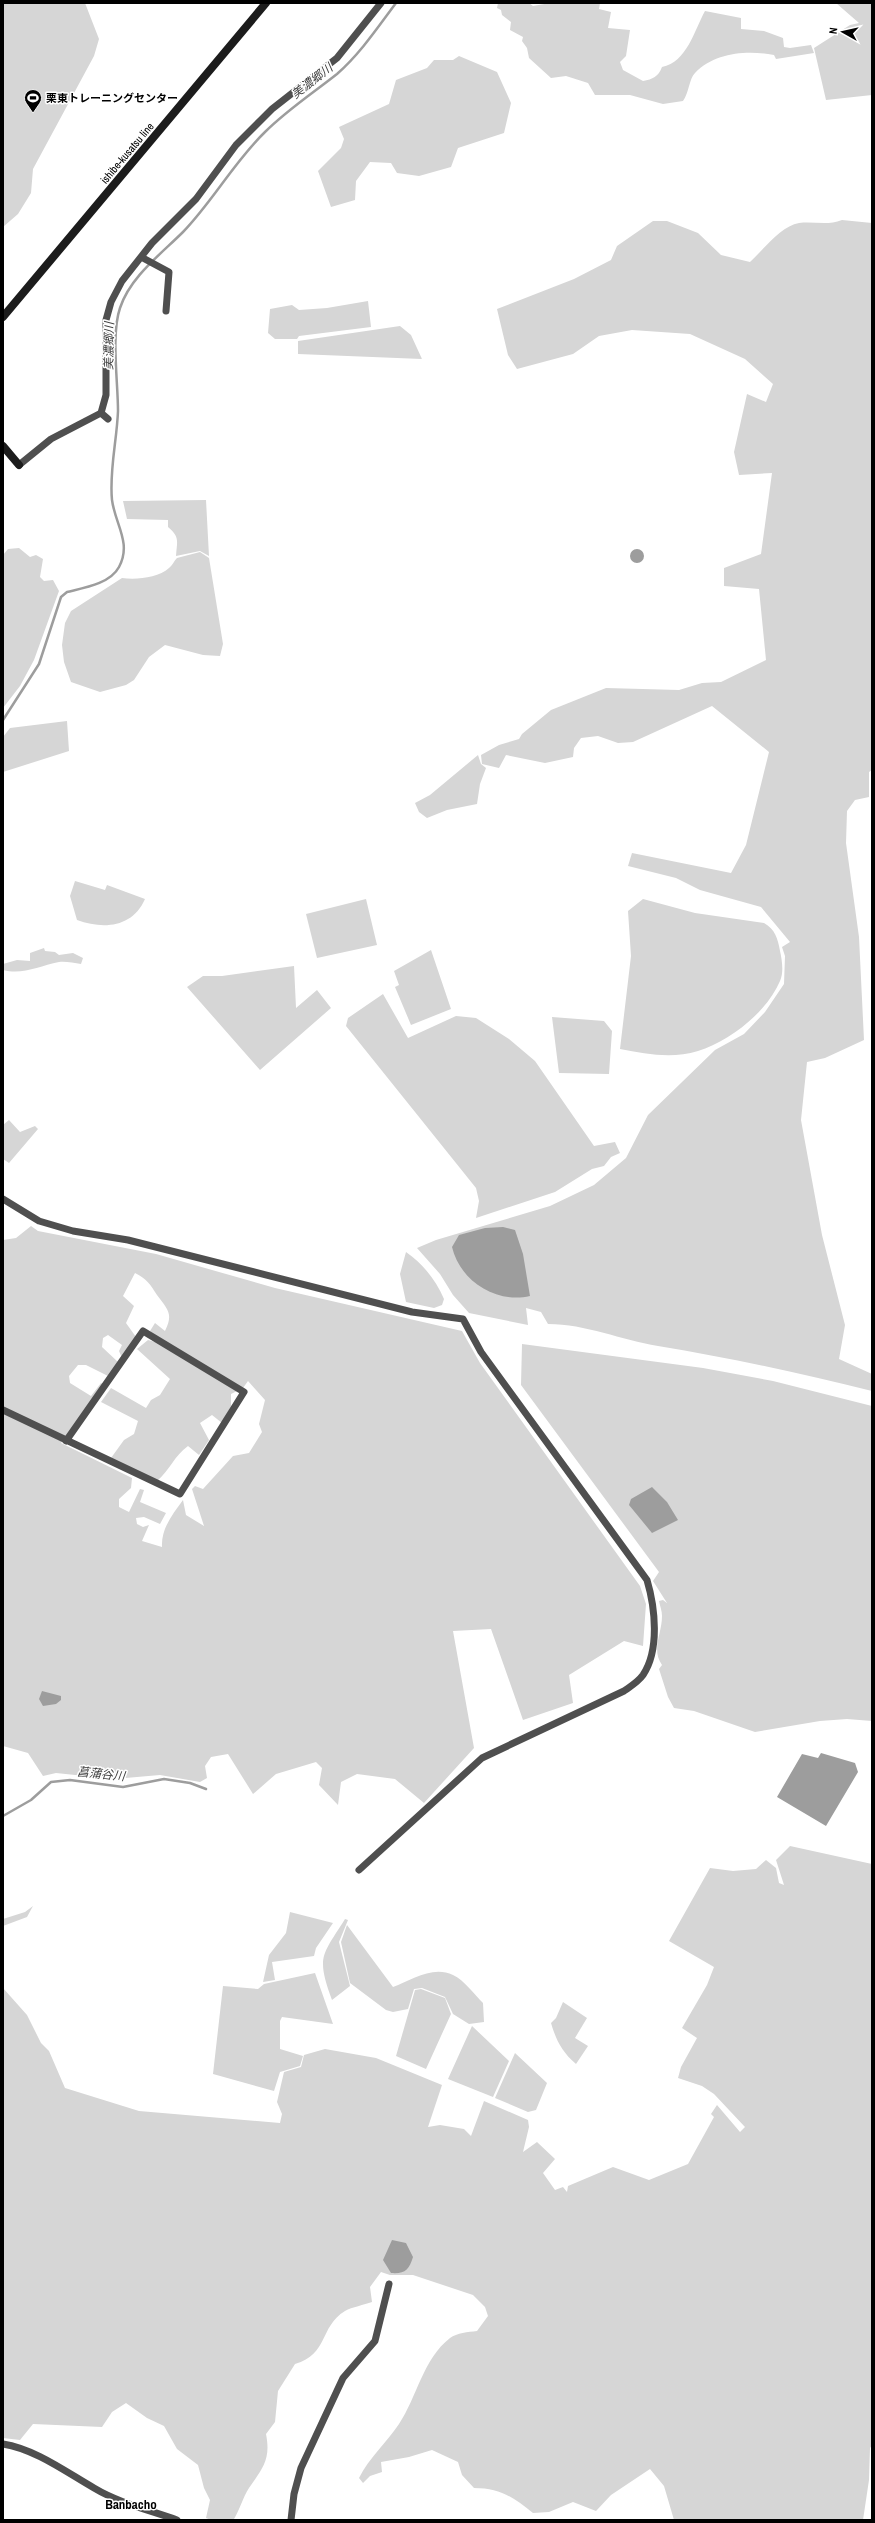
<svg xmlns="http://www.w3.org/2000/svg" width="875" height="2523" viewBox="0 0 875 2523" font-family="'Archivo Narrow','Noto Sans JP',sans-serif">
<rect width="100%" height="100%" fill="#fff"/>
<path fill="#d6d6d6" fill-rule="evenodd" d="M3,3H85L99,39L94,56L33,169L31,193L18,214L3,227Z
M498,3H529L533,6L550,3H600L599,9L611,12L608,28L630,30L626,56L620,62L623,70L643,81C653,79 658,77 662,67C687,62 694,31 705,11L741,18V29L764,31L783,38L784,47L790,48L811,45L814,53L776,59L774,55C748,50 715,52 695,73C689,79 689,93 683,101L663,104L630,95H595L588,83L566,76L551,78L529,58L527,48L522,41L523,37L510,30L511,22L502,15L501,10L497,8Z
M836,3H872V95L826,100L814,48L850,25L859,23Z
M459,56L497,72L511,103L504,133L458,148L451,167L419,176L397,173L391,163L370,162L356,181L355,200L331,207L318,171L341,148L344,139L339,127L389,104L396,80L427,68L434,60H453Z
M842,220L872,223V770L869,772V797L855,800L847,811L846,843L859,937L864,1040L825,1058L807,1062L801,1120L822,1235L845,1325L839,1359L872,1374V1391C801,1373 730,1358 658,1346C621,1340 586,1324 548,1324L541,1312L526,1308L528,1325L469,1313L453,1295L440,1274L417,1248L436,1240L550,1206L594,1185L626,1158L648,1115L715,1050L744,1034L765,1012L784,984L785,956L782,947L790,942L761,907L700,890L676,878L628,866L632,853L731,873L746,845L769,752L712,706L633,742L618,743L598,736L581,738L574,748L573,757L545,763L506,755L499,768L482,764L481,755L499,745L519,739L522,734L551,710L606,688L679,690L702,683L721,682L766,660L759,589L724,586V568L761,554L772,473L739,475L734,452L747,394L766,402L773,384L745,359L690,334L632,330L599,336L573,354L517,369L508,355L497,309L574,279L611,260L617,246L653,221H667L698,233L721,255L750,262C763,250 781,226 799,223C814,221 827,226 842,220Z
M368,301L371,327L299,336L297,339H275L268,333L270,309L292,305L299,310L327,308Z
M400,326L411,335L422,359L298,354V341Z
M206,500L209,556L200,551L176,556C177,541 180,537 168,527V520L127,519L123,501Z
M19,548L30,557L36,555L43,559L40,577L44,581L53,580L59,591L34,660L20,686L3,708V555L8,549Z
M200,552L209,558L223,644L220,656L203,655L165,645L149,657L134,680L126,685L100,692L71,682L64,662L62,645L65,623L71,611L122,578C136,580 158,578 169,568C172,566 174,561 177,558Z
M67,721L69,751L3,772V737L10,728Z
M478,755L481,764L486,768L480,784L477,804L447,810L427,818L419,812L415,803L430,795Z
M75,881L105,890L107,885L145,899C133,927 104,930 77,920L70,896Z
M366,899L377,945L317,958L306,914Z
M643,899L695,913L764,923C775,929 778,939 780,951C782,960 784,972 780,981C767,1012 730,1041 698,1051C672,1059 646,1054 620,1049L631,956L628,911Z
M44,948L45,951L55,952L59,955L73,953L83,958L81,964C74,963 65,961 59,962C39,966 23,975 3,970V964L17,960L30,961V953Z
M431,950L451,1009L411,1025L395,987L399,985L394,971Z
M294,966L296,1008L317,990L331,1008L260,1070L187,987L203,976H222Z
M383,994L408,1038L456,1016L476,1018L509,1039L535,1061L594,1146L615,1142L620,1153L611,1157L604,1166L592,1169L555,1192L476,1218L479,1201L476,1188L346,1026L348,1018Z
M552,1017L604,1021L612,1031L609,1074L559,1073Z
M9,1120L20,1132L35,1126L38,1129L9,1163L3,1159V1125Z
M31,1226L38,1231L156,1254L275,1288L462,1331L480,1363L640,1586L646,1604L643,1646L624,1641L569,1675L573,1703L523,1720L491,1629L453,1631L474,1748L424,1803L395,1779L357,1774L341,1782L338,1805L319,1785L322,1768L316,1762L276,1774L253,1794L228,1754L211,1757L205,1766L207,1778L200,1782L160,1775L114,1779L56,1773L43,1776L28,1753L3,1746V1240L16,1238ZM135,1273C147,1279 150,1284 157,1295C167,1309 174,1313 165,1331L155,1323L150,1331L161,1340L159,1343L148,1340L137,1349L170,1379L160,1395L151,1400L146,1408L111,1388L101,1402L138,1421L134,1434L124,1440L111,1458L157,1481C170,1470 174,1456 188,1446L199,1455L209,1440L200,1423L212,1415L222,1423L231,1406V1394L243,1388L248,1381L265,1400L259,1424L262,1432L249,1453L233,1456L203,1489L195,1486L192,1489L204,1526L186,1515L183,1500C173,1514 161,1528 162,1547L142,1541L149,1525L143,1527L137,1524L136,1518L144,1517L160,1524L166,1513L140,1502L144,1490L140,1489L129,1512L119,1507V1499L131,1488L132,1478L61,1443L104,1385L101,1383L91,1396L70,1383L69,1376L78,1365H86L108,1376L118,1362L102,1347L103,1338L108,1335L122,1345L119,1351L122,1358L136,1337L126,1323L134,1306L123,1296Z
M406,1252C423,1264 436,1280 444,1299L442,1305L434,1308L406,1302L400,1274Z
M522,1344L703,1368L773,1381L872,1406V1721L847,1719L820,1721L755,1732L694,1711L674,1708L668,1697L659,1669L662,1665C651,1649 662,1634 662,1616C662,1611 660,1606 659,1601L663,1600L667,1603L653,1581L659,1572L521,1385Z
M790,1846L872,1864V2445L870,2448L869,2480L863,2520H674L664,2486L650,2469L611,2495L596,2511L573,2502L549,2512L533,2513C513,2497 500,2488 474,2488L462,2475L458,2462L432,2450L409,2457L381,2462L382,2472L370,2476L363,2483L359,2478C369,2458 386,2443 399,2424C417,2397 423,2359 450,2338C457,2333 468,2332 477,2331L488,2316L485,2307L473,2295L413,2275H390L381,2272L370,2287L372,2302C364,2305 352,2307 345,2311C319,2327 329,2354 295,2364L278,2391L275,2422L266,2434C271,2459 263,2468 249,2488C243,2497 240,2509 234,2519L211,2520L206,2518L210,2500L204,2488L198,2465L177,2449L164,2426L147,2418L126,2403L112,2412L102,2427L33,2424L20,2440L3,2438V1988L27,2015L41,2043L49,2051L65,2088L139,2111L280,2123L282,2114L277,2102L284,2072L301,2067L304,2055L325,2049L376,2058L442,2085L428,2127L440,2125L464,2129L471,2136L484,2101L528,2120L529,2127L523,2152L537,2142L555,2159L543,2173L555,2190L563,2187L567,2192L568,2186L613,2167L649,2180L688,2164L714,2117L711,2114L717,2105L740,2132L745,2127L714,2094L702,2086L678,2078L681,2067L697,2038L682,2028L707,1985L714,1967L669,1941L710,1868L733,1871L756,1869L766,1860L776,1868L779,1883L784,1885L776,1860Z
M33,1906L27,1917L3,1926V1919L25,1912Z
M290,1912L333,1923L316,1948L314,1956L272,1962L275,1980L263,1982L269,1955L286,1933Z
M345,1919L348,1920L339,1942L350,1986L332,2000C316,1956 322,1956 345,1919Z
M347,1925L393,1987C411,1980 433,1965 453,1975C464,1980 475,1995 483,2003L484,2022L469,2024L453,2014L445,1997L422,1988L414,1989L408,2009L393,2012L386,2010L350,1983L341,1942Z
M315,1973L333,2024L282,2017L280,2021V2049L303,2056L300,2066L280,2072L274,2091L213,2074L223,1986L258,1989L264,1984Z
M421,1989L445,1998L451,2014L426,2069L396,2056L415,1990Z
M563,2002L587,2018L575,2038L588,2046L576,2064C562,2052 556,2040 551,2023L556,2018Z
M472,2026L509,2061L493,2097L448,2079Z
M515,2053L547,2083L536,2110L528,2112L495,2098Z"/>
<path fill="#9d9d9d" d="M630 556a7 7 0 1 1 14 0a7 7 0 1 1-14 0Z
M503,1227L515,1230L523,1254L530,1296C496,1304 460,1281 452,1247L459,1235L485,1228Z
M652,1487L667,1502L678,1520L652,1533L629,1505L631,1499Z
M42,1691L61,1696V1700L56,1704L43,1706L39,1699Z
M821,1753L855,1763L858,1772L826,1826L777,1797L802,1754L818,1758Z
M392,2240L406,2243L413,2257C409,2270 405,2274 391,2273L383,2260Z"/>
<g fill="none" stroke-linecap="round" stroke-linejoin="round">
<path stroke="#9d9d9d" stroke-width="2.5" d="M3,720L39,664L61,597L67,592C83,588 110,584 119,567C132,543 115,524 112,500C109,471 117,440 118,411C118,382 111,334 120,308C130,277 161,254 183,232C213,201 234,162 265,132C287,110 313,93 337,74C360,54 378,27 396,3
M3,1816L31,1800L51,1782L70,1780L123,1787L164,1779L190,1783L206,1789"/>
<path stroke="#4f4f4f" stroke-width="7" d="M141,257L169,272L166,311
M101,413L108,419
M19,465L51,439L101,413L106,395V320L111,302L122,281L152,243L196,199L236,145L272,109L337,58L381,3
M3,1199L39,1221L73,1231L128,1240L412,1312L463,1319L481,1352L647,1580C655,1607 660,1650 643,1675C638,1682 631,1686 624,1691L482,1758L359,1870
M3,1410L180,1494L244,1392L143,1331L66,1441
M3,2444C35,2449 66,2472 94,2488C119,2503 149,2510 177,2520
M291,2520L294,2494L301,2468L343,2378L375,2341L389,2284"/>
<path stroke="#1c1c1c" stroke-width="8" d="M3,317L266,3
M3,446L19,465"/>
</g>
<defs>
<symbol id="stadium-pin" viewBox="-11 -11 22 30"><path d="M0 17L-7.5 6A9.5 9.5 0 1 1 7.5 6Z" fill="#000" stroke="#fff"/><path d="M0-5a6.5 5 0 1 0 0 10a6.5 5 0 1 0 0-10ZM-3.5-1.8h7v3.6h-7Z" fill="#fff"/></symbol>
</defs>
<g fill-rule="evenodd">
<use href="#stadium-pin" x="23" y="88" width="20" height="27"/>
</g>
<g text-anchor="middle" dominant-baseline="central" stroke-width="3" stroke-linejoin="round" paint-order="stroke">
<g font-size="11" font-weight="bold" fill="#000" stroke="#fff" text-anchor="start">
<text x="46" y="98">栗東トレーニングセンター</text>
</g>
<g font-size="11" fill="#000" stroke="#fff">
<text transform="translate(127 153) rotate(-50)">ishibe-kusatsu line</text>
</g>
<g font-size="12" font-style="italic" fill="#3e3e3e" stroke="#fff">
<text transform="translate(312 81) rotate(-38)">美濃郷川</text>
<text transform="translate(109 346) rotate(-89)">美濃郷川</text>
<text transform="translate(101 1774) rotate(6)">菖蒲谷川</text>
</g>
<g font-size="13" font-weight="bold" fill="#000" stroke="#fff">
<text x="131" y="2504">Banbacho</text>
</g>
</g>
<rect width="875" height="2523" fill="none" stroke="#000000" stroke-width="8"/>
<g transform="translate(843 32) rotate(278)" stroke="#ffffff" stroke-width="3" paint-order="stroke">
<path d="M0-3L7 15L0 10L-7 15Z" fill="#000000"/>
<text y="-6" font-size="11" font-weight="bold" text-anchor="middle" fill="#000000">N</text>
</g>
</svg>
